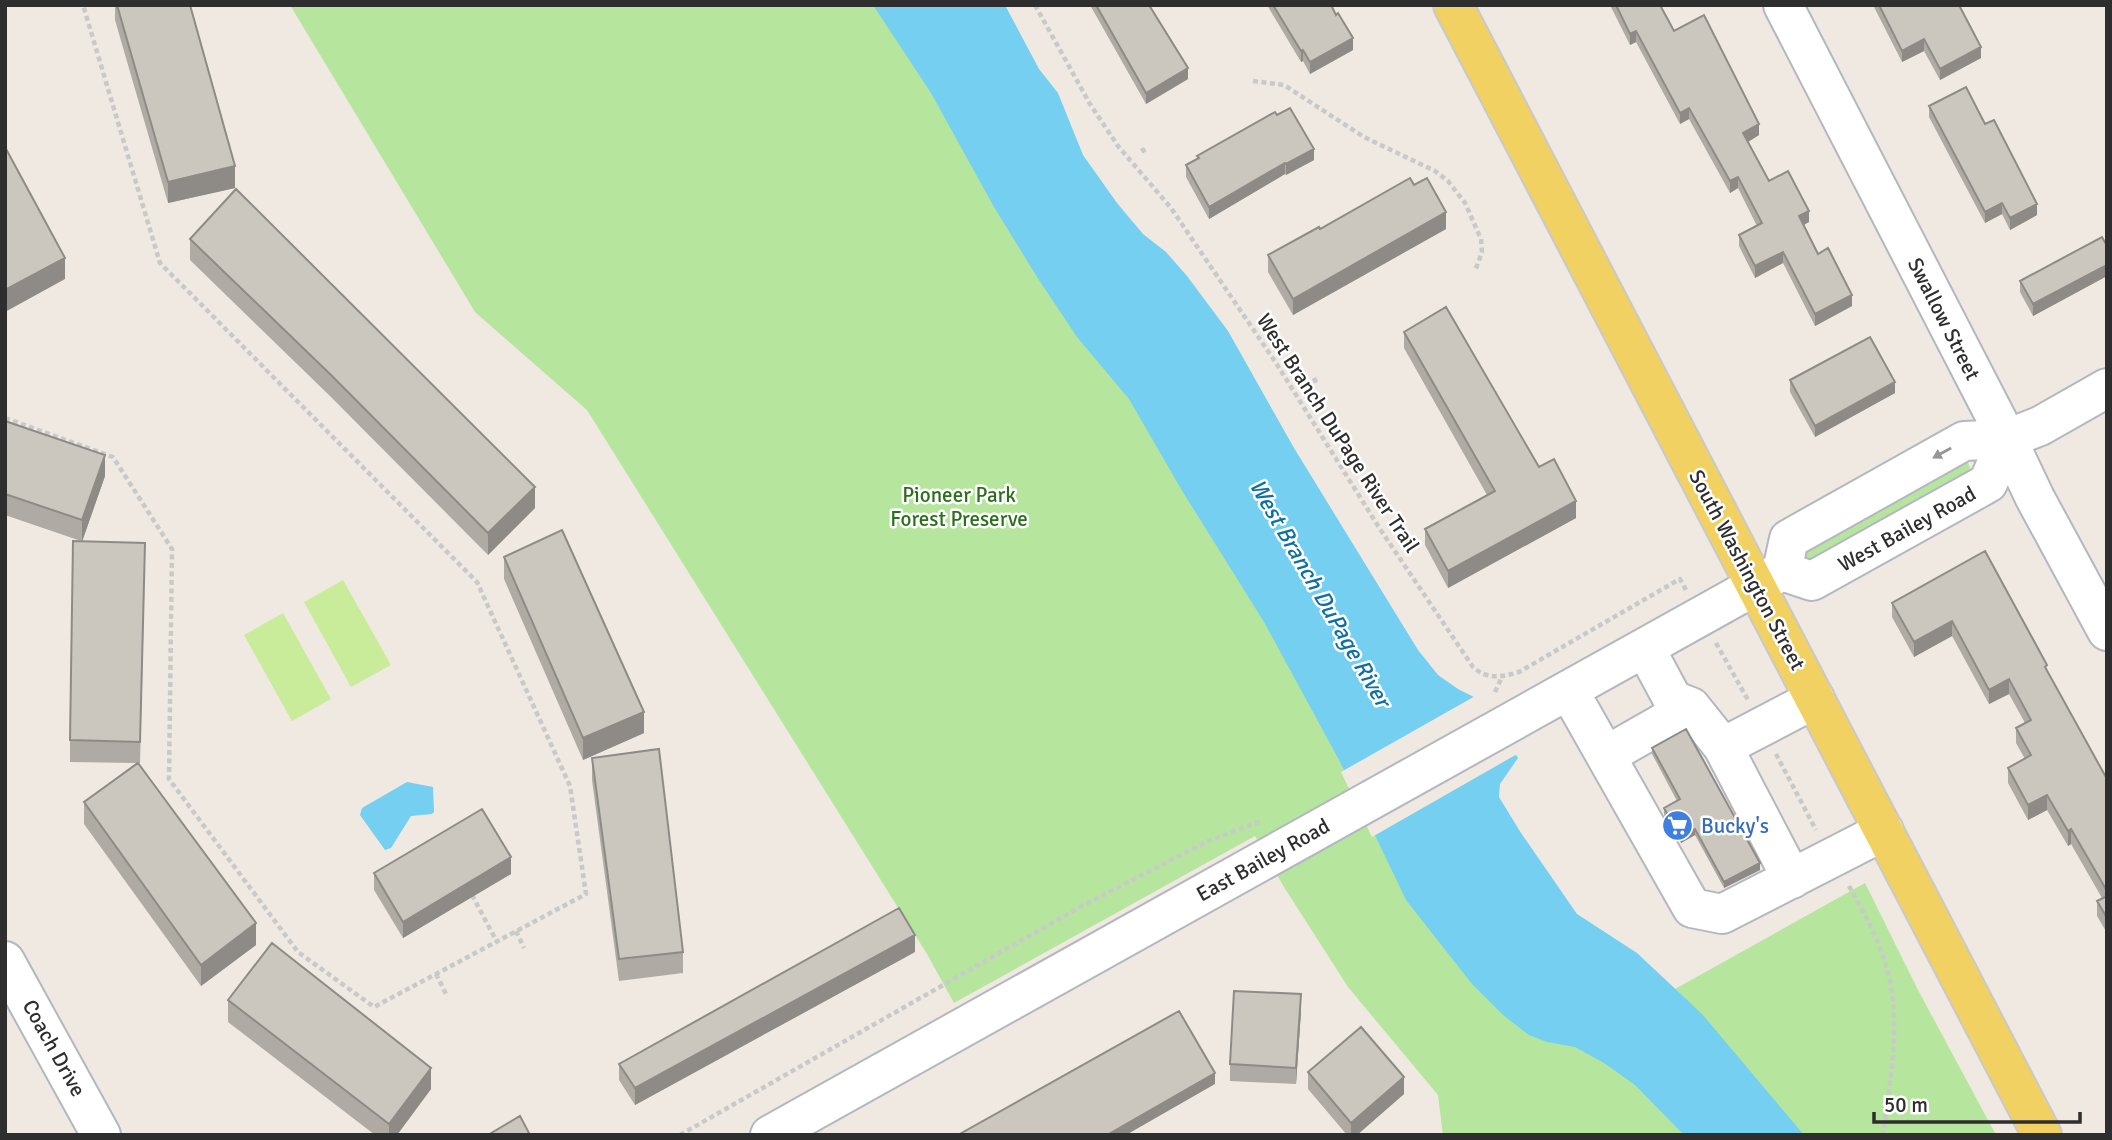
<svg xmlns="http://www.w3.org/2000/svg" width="2112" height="1140" viewBox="0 0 2112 1140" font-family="Signika,sans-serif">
<rect width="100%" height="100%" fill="#efe9e1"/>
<path fill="#b6e59e" d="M290,5H947L1543,979L1675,989L1865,883L1917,988L1996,1135H1443L1438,1095L1348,987L1284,887L1255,836L954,1003L927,954L587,410L475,312Z
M1967,461L1972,472L1810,563L1805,558L1804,551Z"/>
<path fill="#c9ec9a" d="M343,580L391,665L351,687L304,602Z
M283,613L331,699L292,721L244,635Z"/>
<path fill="#75cff0" d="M873,5H1005L1039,69L1058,93L1083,155L1117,203L1143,234L1166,252L1187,276L1228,331L1294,448L1418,650L1438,675L1458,689L1478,699L1518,758L1500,784L1499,797L1521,833L1577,914L1637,953L1702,1014L1804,1135H1684L1635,1085L1604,1063L1575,1047L1547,1042L1529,1035L1503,1015L1472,984L1406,900L1339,760L1264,622L1181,489L1129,399L1077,337L1037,277L994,207L931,93Z
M407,782L433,787L434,812L432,814L411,816L391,848L385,850L360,815L362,808Z"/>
<path fill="#efe9e1" d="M1477,695L1481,697L1519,753L1372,837L1341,772Z"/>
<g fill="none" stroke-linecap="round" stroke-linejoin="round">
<defs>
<path id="minor" d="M1783,5L2007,439L2035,498L2107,631
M1782,571L1812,581L1988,483L2007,439
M1645,648L1673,700L1691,707L1723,747L1792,879
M1569,691L1692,908L1722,914L1884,831
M1723,747L1815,699
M1607,755L1691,707
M5,961L101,1135
M770,1135L1782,571L1789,539L1964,441L2007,439L2040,426L2107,388"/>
<path id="major" d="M1453,5L2042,1135"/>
</defs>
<use href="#minor" stroke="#b4b7c1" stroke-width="42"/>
<use href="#major" stroke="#c9c9c9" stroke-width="42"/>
<path stroke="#c9c9c9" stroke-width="4.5" stroke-dasharray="5 3.5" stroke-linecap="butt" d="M1035,5L1090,104L1118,146L1171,208L1276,363L1380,529L1473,667C1487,680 1502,677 1519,672L1680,579L1686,590
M1253,81L1284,85L1364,137L1435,171L1448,181L1465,203L1481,239L1482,252L1475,271
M1142,148L1146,155
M1314,378L1317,385
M5,418L113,457L172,549L169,779L298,952L374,1007L586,894L570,786L477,582L160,263L83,5
M1716,643L1748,700
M1495,692L1502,677
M1776,754L1816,830
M1849,886C1863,912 1879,939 1887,969C1902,1024 1890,1079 1883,1135
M472,895L497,942
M516,931L524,948
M436,974L446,994
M680,1135L1080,907L1208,841L1261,821"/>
<use href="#minor" stroke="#fff" stroke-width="38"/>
<use href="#major" stroke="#f2d163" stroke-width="38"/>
</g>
<path fill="#afaba4" d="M115,5H190L235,188L168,203L115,20Z
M1090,5H1149L1188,79L1146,104Z
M1267,5H1331L1353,50L1310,74L1303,61L1301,62Z
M1610,5H1660L1674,31L1759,135L1748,142L1769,181L1809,222L1804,225L1818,254L1852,306L1815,326L1783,263L1755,278L1739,246V235L1757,226L1738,188L1730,193L1689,119L1680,124L1636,42L1630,45Z
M1873,5H1959L1981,58L1940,80L1924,51L1902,62Z
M1929,106L1985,124L2037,215L2010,230L2002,214L1985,223L1929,117Z
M1197,156L1314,160L1286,175L1285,174L1209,219L1186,177V165L1197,159Z
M1414,185L1446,229L1293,315L1268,272V255Z
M190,239L535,508L488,555L331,397L190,260Z
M2107,246V276L2033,316L2020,292V281Z
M1404,332L1576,518L1448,588L1425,545V529L1487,495L1404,348Z
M1790,380L1895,393L1815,437L1790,392Z
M5,421L105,476L82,541L145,564L140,763H138L256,945L201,986L84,824V802L136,763L70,762V740L81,541L5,515Z
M1985,551L2047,672L2107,779V933L2097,916V901L2102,898L2071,844L2068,846L2047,810L2028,820L2008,783V768L2025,759L2016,743V728L2025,723L2009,694L1989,704L1952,636L1914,657L1892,617V603Z
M504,557L644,733L583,760L504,579Z
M1652,748L1760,870L1724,888L1695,835L1681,843L1664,815V808L1677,801L1652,754Z
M592,758L683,952V973L619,981L592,780Z
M374,873L511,874L403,938L374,890Z
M915,952L635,1105L619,1080V1064Z
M228,1000L431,1089L397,1135H375L228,1022Z
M1301,1011L1296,1084L1230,1081V1064Z
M1308,1072L1404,1094L1357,1135H1347L1308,1089Z"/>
<path fill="#8e8b86" d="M1636,31V42L1630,45V34Z
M1353,38V50L1310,74V62Z
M1924,39V51L1902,62V51Z
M1981,47V58L1940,80V69Z
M1303,50V61L1301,62V51Z
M1188,68V79L1146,104V93Z
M1689,108V119L1680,124V113Z
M1759,124V135L1743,145V133Z
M1314,149V160L1286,175V164Z
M1285,163V174L1209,219V207Z
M235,166V188L168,203V182Z
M1738,177V188L1730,193V181Z
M2002,203V214L1985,223V212Z
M2037,204V215L2010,230V218Z
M1809,211V222L1799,227V216Z
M1446,212V229L1293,315V299Z
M1783,252V263L1755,278V266Z
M65,258V279L5,312V290Z
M2107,265V276L2033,316V304Z
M1852,295V306L1815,326V314Z
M1895,382V393L1815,437V426Z
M105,455V476L82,542V520Z
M535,487V508L488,555V533Z
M1576,501V518L1448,588V571Z
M1952,621V636L1914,657V642Z
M2009,679V694L1989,704V690Z
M644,712V733L583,760V738Z
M2047,795V810L2028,820V805Z
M1695,829V835L1681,843V837Z
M2071,829V844L2068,846V831Z
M511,857V874L403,938V922Z
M1760,863V870L1724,888V882Z
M256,923V945L201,986V965Z
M915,935V952L635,1105V1088Z
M1301,994V1011L1296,1084V1068Z
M431,1068V1089L397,1135H389V1124Z
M1215,1073V1084L1126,1135H1107Z
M1404,1077V1094L1357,1135H1351V1123Z"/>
<path fill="#cbc7bf" stroke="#8e8b86" stroke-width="2" d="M117,5H190L235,166L168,182Z
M1096,5H1149L1188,68L1146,93Z
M1273,5H1331L1336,15L1338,13L1353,38L1310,62L1303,50L1301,51Z
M1616,5H1660L1674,31L1704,15L1759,124L1743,133L1769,181L1788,171L1809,211L1799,216L1818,254L1828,248L1852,295L1815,314L1783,252L1755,266L1739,235L1762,223L1738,177L1730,181L1689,108L1680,113L1636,31L1630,34Z
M1879,5H1959L1981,47L1940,69L1924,39L1902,51Z
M1966,87L1985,124L1994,120L2037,204L2010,218L2002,203L1985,212L1929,106Z
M1290,108L1314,149L1286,164L1285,163L1209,207L1186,165L1199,158L1197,156L1275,112L1277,115Z
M5,147L65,258L5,290Z
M1410,178L1414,185L1427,178L1446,212L1293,299L1268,255L1319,227L1320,229Z
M236,189L535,487L488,533L331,375L190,239Z
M2102,237L2107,246V265L2033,304L2020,281Z
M1446,307L1539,467L1554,459L1576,501L1448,571L1425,529L1495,491L1404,332Z
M1870,337L1895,382L1815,426L1790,380Z
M5,421L105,455L82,520L5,494Z
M562,530L644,712L583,738L504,557Z
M73,541L145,543L140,742L70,740Z
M1985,551L2047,665L2045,667L2107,779V891L2071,829L2068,831L2047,795L2028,805L2008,768L2031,755L2016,728L2031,720L2009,679L1989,690L1952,621L1914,642L1892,603Z
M1686,729L1760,863L1724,882L1695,829L1681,837L1664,808L1680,799L1652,748Z
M659,749L683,952L619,959L592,758Z
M138,763L256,923L201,965L84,802Z
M482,809L511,857L403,922L374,873Z
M2107,896V918L2097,901Z
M899,908L915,935L635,1088L619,1064Z
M272,943L431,1068L389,1124L228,1000Z
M1234,991L1301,994L1296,1068L1230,1064Z
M1179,1011L1215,1073L1107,1135H958Z
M1361,1027L1404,1077L1351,1123L1308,1072Z
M520,1116L530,1135H488Z"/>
<defs><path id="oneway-solid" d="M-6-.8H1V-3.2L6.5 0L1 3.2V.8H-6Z" transform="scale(1.75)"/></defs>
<use fill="#969696" href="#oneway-solid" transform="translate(1942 453) rotate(151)"/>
<defs>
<symbol id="supermarket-disc" viewBox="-11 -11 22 22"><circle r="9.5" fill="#3f7fe0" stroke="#fff"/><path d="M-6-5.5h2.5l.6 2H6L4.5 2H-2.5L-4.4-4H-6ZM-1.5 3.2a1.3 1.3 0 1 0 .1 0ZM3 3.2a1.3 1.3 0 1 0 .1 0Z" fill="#fff"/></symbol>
</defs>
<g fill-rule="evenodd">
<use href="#supermarket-disc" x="1660" y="808" width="35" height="35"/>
</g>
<g text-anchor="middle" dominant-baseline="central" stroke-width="5" stroke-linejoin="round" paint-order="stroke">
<g font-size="21" fill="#2e2e2e" stroke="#fff">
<text transform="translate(1944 319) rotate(63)">Swallow Street</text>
<text transform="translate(1338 433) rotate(57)">West Branch DuPage River Trail</text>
<text transform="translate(1907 529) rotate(-29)">West Bailey Road</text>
<text transform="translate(1747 570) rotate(62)">South Washington Street</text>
<text transform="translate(1263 860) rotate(-29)">East Bailey Road</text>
<text transform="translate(54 1048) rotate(61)">Coach Drive</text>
</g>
<g font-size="21" fill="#2c6e1b" stroke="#fff">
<text x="959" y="495">Pioneer Park<tspan x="959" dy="24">Forest Preserve</tspan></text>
</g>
<g font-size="21" fill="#366cbe" stroke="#fff" text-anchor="start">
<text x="1701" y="826">Bucky's</text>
</g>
<g font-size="23" font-style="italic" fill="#0d6fa3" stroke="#fff">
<text transform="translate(1320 593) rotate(60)">West Branch DuPage River</text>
</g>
</g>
<rect width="2112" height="1140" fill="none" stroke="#2e2e2e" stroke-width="14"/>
<path d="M1874 1112v10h206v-10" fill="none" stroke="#2e2e2e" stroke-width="3.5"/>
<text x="1884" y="1112" font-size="21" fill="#2e2e2e" stroke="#ffffff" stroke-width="5" paint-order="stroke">50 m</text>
</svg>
